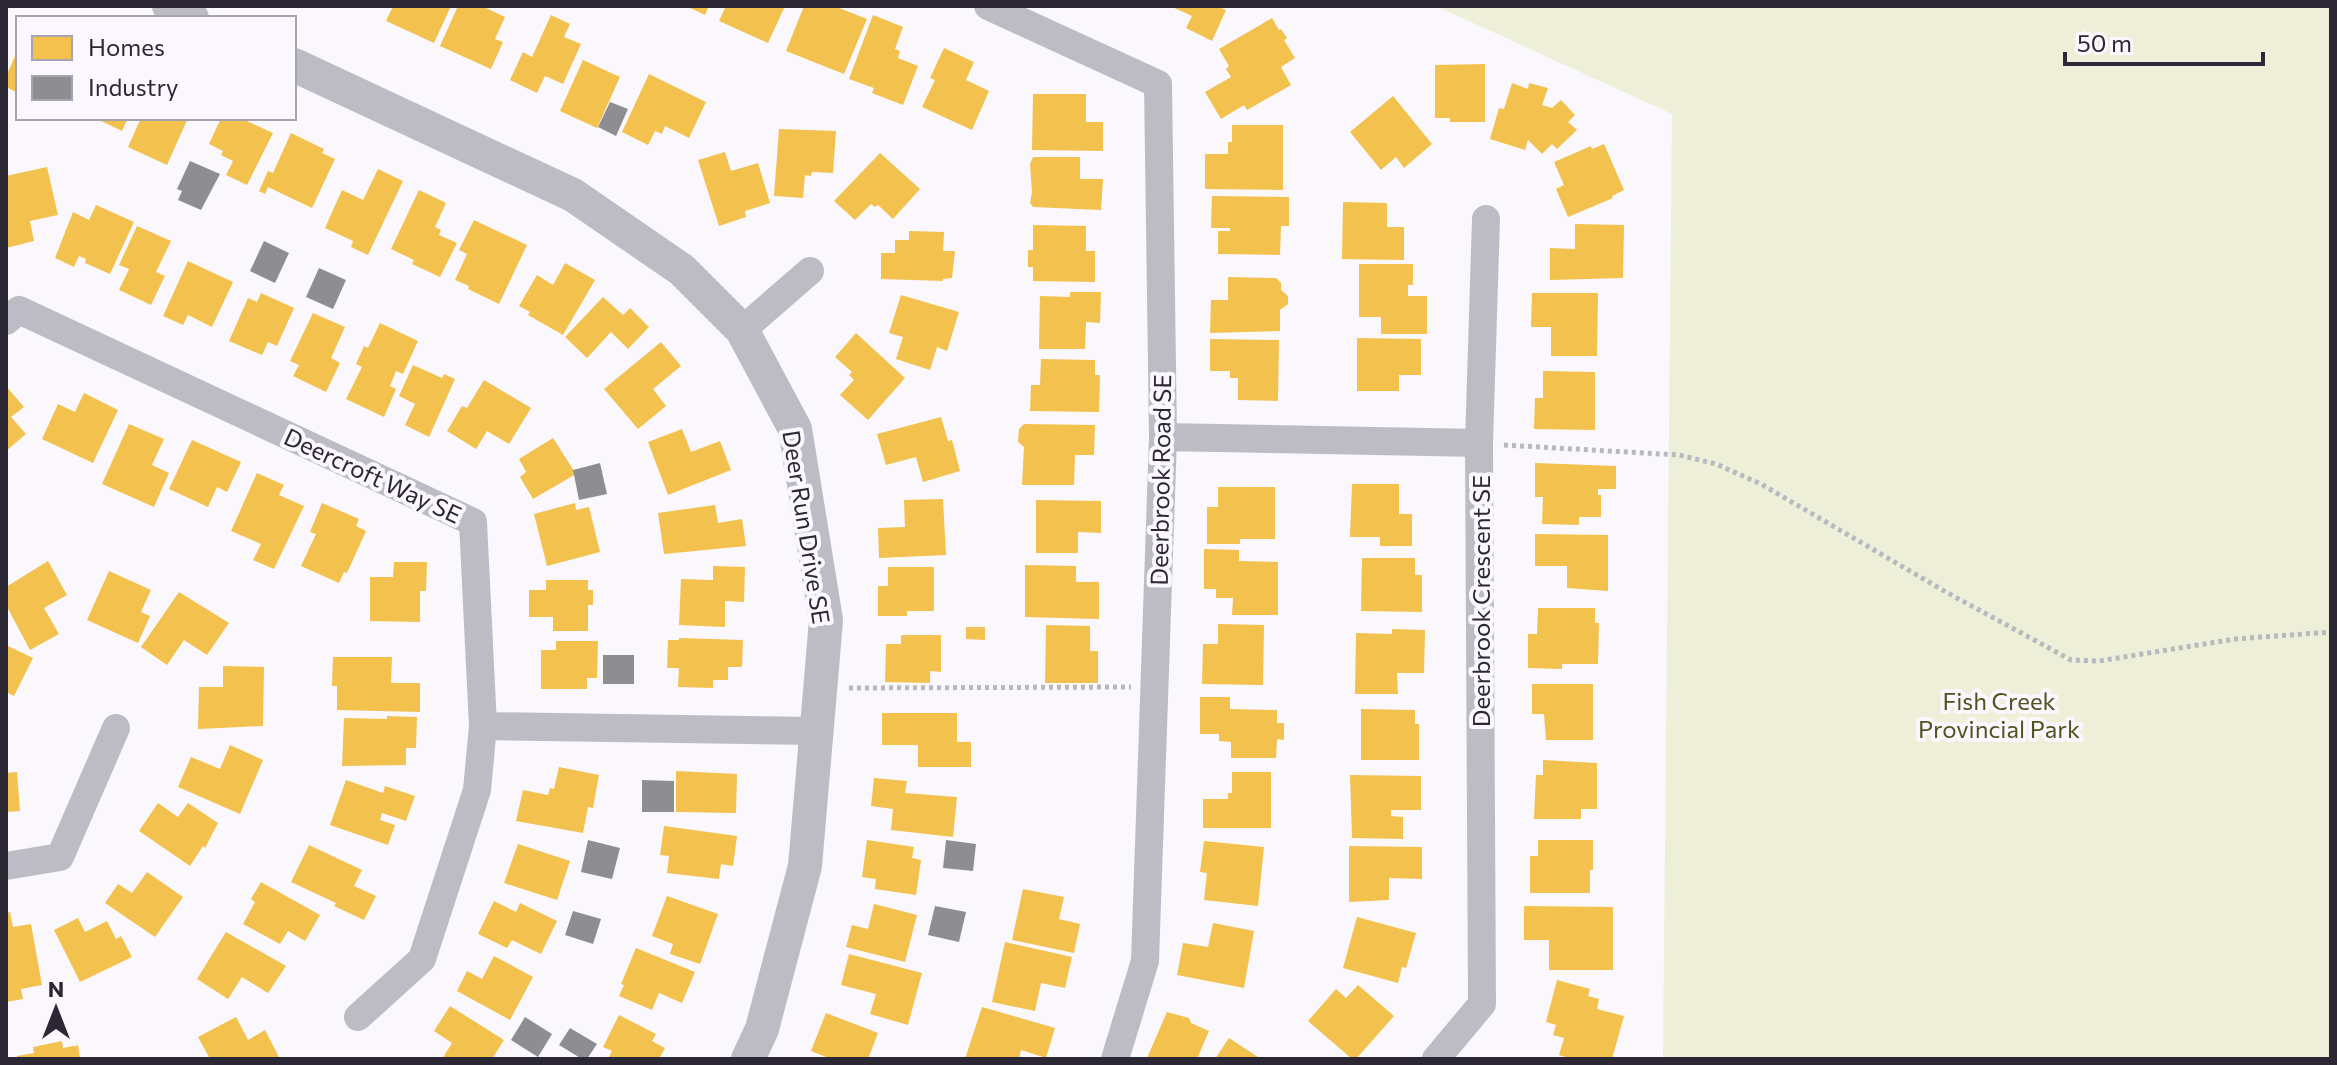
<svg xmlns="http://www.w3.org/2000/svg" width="2337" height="1065" viewBox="0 0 2337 1065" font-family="Commissioner,sans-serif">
<rect width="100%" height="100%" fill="#faf8fd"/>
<path fill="#eeefd8" d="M1436,6H2331V1059H1663L1672,114Z"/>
<path fill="#f2c14e" d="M393,6H451L434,43L386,21Z
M458,6H482L505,17L495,39L503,42L491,69L440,46Z
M686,6H709L705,15Z
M726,6H785L768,43L719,21Z
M804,6H834L867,19L844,74L786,51Z
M1170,6H1217L1226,10L1212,41L1186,28L1192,16Z
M551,15L570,24L564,37L581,44L563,84L545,76L537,93L510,80L523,52L532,57Z
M873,15L903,27L895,49L900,51L898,58L918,66L903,105L872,93L874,88L849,79Z
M1272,18L1279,30L1281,29L1287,38L1284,40L1295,58L1281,67L1291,85L1247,110L1244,105L1221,119L1205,92L1231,77L1226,69L1229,66L1219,49Z
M944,48L974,62L966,80L989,91L972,130L922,107L935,80L930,78Z
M18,50V93L6,87V76Z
M583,60L620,77L597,128L560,111Z
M1485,64V122H1450V118H1435V65Z
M649,74L706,102L689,138L665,126L662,134L655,131L648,145L622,132Z
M1512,83L1528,89L1529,83L1548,88L1542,105L1552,108L1561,100L1575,115L1568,122L1577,130L1557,149L1552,144L1542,154L1528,140L1525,150L1490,139L1499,108L1504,109Z
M1033,94H1086V122H1103V151L1032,150Z
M1393,96L1432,144L1404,168L1396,157L1381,170L1350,132Z
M95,118H128L122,131Z
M141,118H188L167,165L128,147Z
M221,118H240L273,133L247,185L226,175L233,161L221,155L223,151L209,144Z
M1232,125H1283V190L1205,189V154H1228V142H1232Z
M779,129L836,131L833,173L812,172L811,176L805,175L803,198L774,196Z
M291,133L324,149L322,153L335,159L312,208L268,187L265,194L259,191L268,171L273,173Z
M1604,144L1624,190L1612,196L1613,198L1568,217L1556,189L1564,185L1554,162L1591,146L1592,149Z
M725,152L731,171L758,163L770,203L745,211L746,217L719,226L698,160Z
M880,153L920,189L893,219L878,205L875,207L871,204L855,220L834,201Z
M1033,157H1080V179H1103L1101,210L1033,207L1030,203L1032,192L1030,164Z
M47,167L58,215L30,221L34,241L6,248V176Z
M378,169L403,181L368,255L351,247L353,241L325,228L342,190L363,200Z
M419,190L446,203L435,227L441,230L439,235L457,243L440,277L412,264L414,260L391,249Z
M1212,196L1289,197V226H1281L1280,255L1218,254V231H1230V228H1211Z
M1343,202L1387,203V227H1404V260L1342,259Z
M96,205L134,222L110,274L85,263L86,259L79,256L74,267L55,258L73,212L89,220Z
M474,220L527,245L499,304L468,289L469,286L455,280L467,254L459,250Z
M1575,224L1624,225L1623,278L1550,280V248L1575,249Z
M1033,225L1086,226V251H1095V282L1033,281V267H1028V250H1033Z
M137,226L171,241L156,272L165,276L151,305L119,290L129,269L119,265Z
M909,231L944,232L943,251H955L952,278L943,279V281L881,279V253H895V240H909Z
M188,261L233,282L212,327L188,315L183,325L163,316Z
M565,263L595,280L563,335L528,315L530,312L519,306L537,275L553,285Z
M1359,264H1413V285H1408V296H1427V334H1381V317H1359Z
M1228,277L1276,278L1281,283V290L1288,296V304L1280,310V331L1210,333L1211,300H1228Z
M1070,292H1101L1100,323L1086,322L1085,349H1039L1040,296L1070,297Z
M261,293L294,308L277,346L268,342L262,355L229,341L248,298L257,302Z
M1532,293H1598L1597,356H1551V327H1531Z
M901,295L959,312L947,351L937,347L930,370L896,359L903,337L889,333Z
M603,297L623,315L630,308L649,327L628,349L611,332L587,358L565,337Z
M313,313L345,327L331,358L340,363L326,392L293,376L299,365L290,361Z
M380,323L418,341L403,374L396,371L390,386L396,389L384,417L346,399L362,367L356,364L364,346L368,348Z
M856,333L905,378L868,420L840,395L854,380L849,375L852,372L835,357Z
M1357,338L1421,339V375H1399V391H1357Z
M1210,339L1279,340L1278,401L1238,400V378H1230V371H1210Z
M661,342L681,366L653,389L666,406L638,429L604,389Z
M1041,359L1095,360V375H1100L1099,412L1030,411L1031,385H1040Z
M413,365L442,378L444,374L455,379L429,437L405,425L415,404L399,396Z
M1543,371L1595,372V430L1534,429L1535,398H1543Z
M484,380L531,408L509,444L487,431L476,449L447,431L462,406L467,408Z
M6,386L24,407L11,417L26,434L6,451Z
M84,393L118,410L93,463L42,439L58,404L75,412Z
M941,417L948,441L952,440L960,471L923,482L916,457L886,465L877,434Z
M129,424L164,439L152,465L169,473L154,507L102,484Z
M1024,424L1095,425L1094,455H1075L1074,485H1022L1024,447L1018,442L1019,429Z
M682,429L691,452L720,441L731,470L668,495L648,442Z
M553,438L576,474L533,499L520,477L526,472L519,459Z
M192,440L241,462L227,492L217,487L208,507L169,489Z
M1535,463L1616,466V489H1598V495H1601V517H1579V525L1542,524L1543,497H1535Z
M257,473L284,485L279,495L304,506L274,569L253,560L261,544L231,531Z
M1352,484H1399V514H1412V546H1380V537H1350Z
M1218,487H1275V539H1240V544H1207V507H1218Z
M943,499L946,555L879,558L878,528L905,527L904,500Z
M1036,500L1101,501V533L1078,532V553H1036Z
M322,503L359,519L356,526L366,531L347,573L344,572L339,583L301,566L316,534L310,532Z
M575,503L576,510L589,507L600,552L547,566L534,514Z
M715,505L718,523L742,519L746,546L664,554L658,513Z
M1535,534L1608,535V591L1567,588V566H1535Z
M1204,549L1239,550V561L1278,562V615H1232L1233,598H1216V589H1204Z
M1362,558H1415V575H1422V612L1361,611Z
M48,561L67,595L44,608L59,634L30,650L6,605V587Z
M394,562H427L426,591H420V622L370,621V577H393Z
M1025,565L1076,566V582H1099V619L1025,617Z
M713,566L745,567L744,602L725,601V627L679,625L681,579L713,580Z
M888,567H934V611H907V616H878V586H888Z
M109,571L151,590L141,612L150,616L138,643L87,620Z
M546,580H588V590H593V605H588V631H553V617H529V590H546Z
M179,592L229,623L207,655L184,640L167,665L141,647Z
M1538,608H1595V623H1599L1598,664H1562V669L1528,668V634H1537Z
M1218,624L1264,625L1263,685L1202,684L1203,644H1218Z
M1046,625L1090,626V651H1098V683H1045Z
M966,627H985V640L966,639Z
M1392,629L1425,630L1424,673H1397L1398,694H1355L1356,633L1392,634Z
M901,635H941V672L930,671V683L885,682L886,644H901Z
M679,638L743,640L742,667H728V680H713V688L678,687L679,668H667L668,640H679Z
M556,641H598L597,678H587V689H541V650H556Z
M6,645L33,658L14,696L6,692Z
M333,657H392L391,683H420V712L337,710V686H332Z
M223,666L264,667L263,726L198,729L199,687H223Z
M1532,684H1593V740H1546L1544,714H1532Z
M1200,697H1230V709L1277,710V723H1284V740L1277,739L1276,758H1231V742L1219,741V734H1200Z
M1361,709L1415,710V724H1419V760H1361Z
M882,713H957V742H971V767H918V745H882Z
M387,716L417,717L416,748H406V765L342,766L344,718L387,719Z
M230,745L263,760L240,814L178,787L191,757L220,769Z
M1543,760L1597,763V809H1581V819H1534L1536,775H1543Z
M559,767L599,775L593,808L588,807L583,833L516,821L523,790L548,795L550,788L554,789Z
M676,771L737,774L736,813L676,812Z
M17,772L20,811L6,812V773Z
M1232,772H1271V828H1203V799H1228V793H1232Z
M1350,775L1421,776V810H1391V816L1403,817V839L1352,838Z
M874,778L907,781L905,793L957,797L953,837L891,830L893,809L871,806Z
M346,780L383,793L385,786L415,796L406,821L382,813L380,820L395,825L388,845L330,825Z
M158,803L178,817L188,803L218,823L205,848L203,846L190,866L139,831Z
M664,826L737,836L733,866L721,864L719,879L667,873L669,856L660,855Z
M867,840L914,847L912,858L921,860L916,895L875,889L876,879L862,877Z
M1538,840H1593V870H1590V893H1530V856H1538Z
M1204,841L1264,847L1258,906L1204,900L1207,873L1200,872Z
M518,844L570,861L557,900L504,883Z
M309,845L362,870L354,886L376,896L364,920L334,906L336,903L291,882Z
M1349,846L1422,847V879L1389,878V900L1349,902Z
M147,872L183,897L155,937L105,903L118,884L132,893Z
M261,882L320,915L305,941L288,931L280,944L243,924L255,902L251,899Z
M1023,889L1064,897L1059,919L1080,924L1074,953L1012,940Z
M667,896L718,914L700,964L670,954L673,944L652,936Z
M494,901L516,912L520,903L557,921L541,954L512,940L507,948L478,934Z
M874,904L917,915L905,962L846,947L852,925L868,929Z
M1524,906L1613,907V970H1549V940H1524Z
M10,912L13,927L31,924L42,985L21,989L23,999L6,1002V913Z
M1357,917L1416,933L1406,968L1402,967L1398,983L1343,968Z
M78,918L85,932L107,921L116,939L121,936L132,957L80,982L54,930Z
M1213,923L1254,931L1244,988L1177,975L1183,943L1208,947Z
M226,932L286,966L268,993L242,977L228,999L197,979Z
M1005,942L1072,957L1065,988L1041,983L1035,1011L992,1002Z
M636,948L695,972L682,1003L659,993L652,1010L619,996L624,985L621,984Z
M849,954L922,973L908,1025L870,1014L876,994L841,985Z
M494,956L533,977L510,1020L457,991L467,971L482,979Z
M1557,980L1590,989L1588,996L1599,999L1597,1009L1624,1016L1612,1059H1573L1559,1055L1564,1038L1553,1035L1556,1025L1546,1022Z
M1358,985L1394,1016L1356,1059H1352L1308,1021L1336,989L1346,998Z
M450,1006L504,1040L492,1059H442L452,1043L434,1031Z
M982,1007L1055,1028L1046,1058L1021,1050L1019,1059H965Z
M1167,1012L1189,1018L1191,1023L1209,1031L1197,1059L1147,1058Z
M826,1013L878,1033L868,1059H831L811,1051Z
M619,1015L656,1034L652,1041L665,1048L659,1059H608L612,1051L603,1047Z
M236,1017L248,1040L265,1030L280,1059H210L198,1037Z
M1229,1038L1261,1059H1215Z
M62,1041L63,1048L78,1045L80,1059H17V1056L34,1053L33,1047Z"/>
<path fill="#8d8d92" d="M610,102L628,109L616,136L598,127Z
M190,161L220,174L201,210L178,200L182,191L177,189Z
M264,241L289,253L275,283L250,271Z
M319,268L346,280L333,309L306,297Z
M600,463L607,494L579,500L573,470Z
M603,655H634V684H603Z
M642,780L674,781V812H642Z
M588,840L620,848L612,879L581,872Z
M946,840L976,844L973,871L943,868Z
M935,906L966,912L959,942L928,935Z
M573,911L601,919L593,944L565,935Z
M525,1017L552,1034L538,1057L511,1040Z
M570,1028L597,1044L587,1059H582L559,1045Z"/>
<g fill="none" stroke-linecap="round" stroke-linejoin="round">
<path stroke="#b9b8bf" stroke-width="5" stroke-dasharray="4 4" stroke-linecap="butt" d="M1504,445L1679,455L1716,464L1761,484L1946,592L2071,660L2099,661L2235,639L2331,632
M849,688L1131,687"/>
<path stroke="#bdbcc5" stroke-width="28" d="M988,6L1158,84L1163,437L1145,961L1115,1059
M6,321L19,310L473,522L483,726L817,731
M742,330L810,271
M1163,437L1479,443L1482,1004L1436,1059
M1479,443L1486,219
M6,866L60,857L116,728
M358,1017L422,959L477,790L483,726"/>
<path stroke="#bdbcc5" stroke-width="34" d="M169,6L192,18
M294,65L573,195L682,270L742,330L795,429L826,620L820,691L805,866L762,1029L748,1059"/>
</g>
<g text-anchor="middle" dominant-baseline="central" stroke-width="8" stroke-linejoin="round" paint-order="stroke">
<g font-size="24" fill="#2c2734" stroke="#faf7fe">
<text transform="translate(373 475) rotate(25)">Deercroft Way SE</text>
<text transform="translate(1160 480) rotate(-89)">Deerbrook Road SE</text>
<text transform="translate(807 527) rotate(81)">Deer Run Drive SE</text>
<text transform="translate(1480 601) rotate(-90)">Deerbrook Crescent SE</text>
</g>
<g font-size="24" fill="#51521c" stroke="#faf7fe">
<text x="1999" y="700">Fish Creek<tspan x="1999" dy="28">Provincial Park</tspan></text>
</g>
</g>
<rect width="2337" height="1065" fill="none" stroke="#2c2734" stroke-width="16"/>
<rect x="16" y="16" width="280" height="104" fill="#faf7fe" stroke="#a8a4ad" stroke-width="2"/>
<rect x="32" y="36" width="40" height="24" fill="#f2c14e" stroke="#a8a4ad" stroke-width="2"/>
<text x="88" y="56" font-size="24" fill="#2c2734">Homes</text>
<rect x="32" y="76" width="40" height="24" fill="#8d8d92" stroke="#a8a4ad" stroke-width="2"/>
<text x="88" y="96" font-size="24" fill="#2c2734">Industry</text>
<g transform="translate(56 1009)" stroke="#faf7fe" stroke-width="6" paint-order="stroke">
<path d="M0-6L14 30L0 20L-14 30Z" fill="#2c2734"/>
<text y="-12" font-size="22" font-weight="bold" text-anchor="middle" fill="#2c2734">N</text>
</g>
<path d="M2065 52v12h198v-12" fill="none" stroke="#2c2734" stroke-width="4"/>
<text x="2077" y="52" font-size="24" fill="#2c2734" stroke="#faf7fe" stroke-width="6" paint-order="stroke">50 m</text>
</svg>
